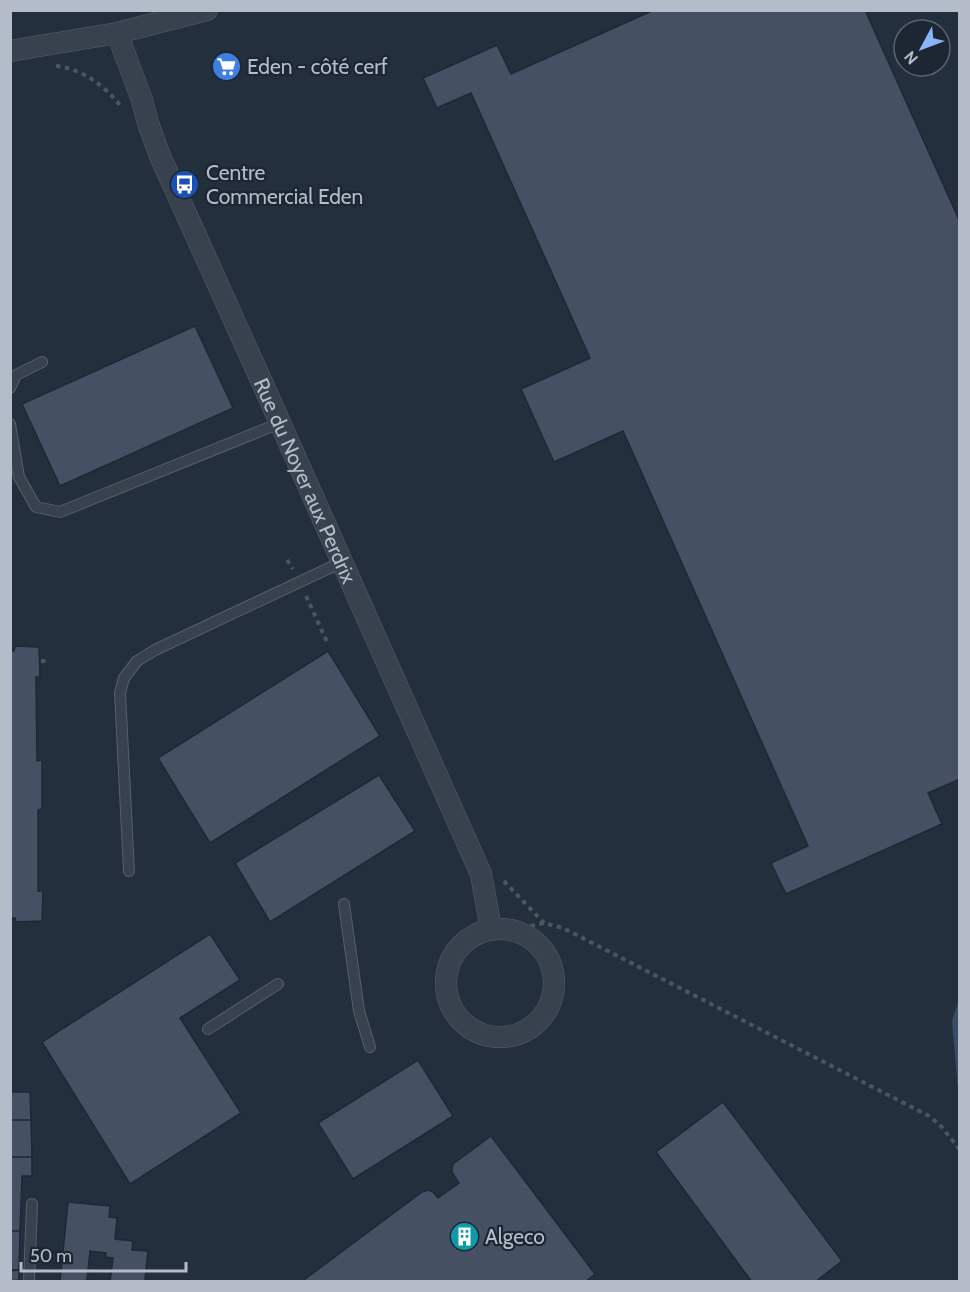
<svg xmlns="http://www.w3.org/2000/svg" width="970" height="1292" viewBox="0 0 970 1292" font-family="Cabin,sans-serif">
<rect width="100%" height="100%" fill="#242f3e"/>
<path fill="#394c67" d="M959,999L960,1100H959L952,1021Z"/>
<path fill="#455162" stroke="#1f2835" stroke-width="1.5" d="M654,10H865L960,222V779L928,793L942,824L786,894L771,863L808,846L623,431L554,462L521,389L590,358L471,93L437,108L423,78L497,45L511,74Z
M195,326L233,408L60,486L22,404Z
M15,646L39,647L40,677H36L37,761L42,760V809L38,810V891H43L42,921L16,922L15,918H10V651H14Z
M328,651L380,736L210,843L158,758Z
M379,775L415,831L270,922L235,863Z
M210,934L240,980L180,1018L241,1113L130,1184L42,1042Z
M418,1060L453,1116L353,1179L318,1123Z
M10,1092H30L31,1120H10Z
M723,1102L842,1261L815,1282H752L656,1152Z
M10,1120H31L32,1157H10Z
M491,1136L595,1274L585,1282H301L422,1192L429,1190L433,1192L438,1198L459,1183L452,1172L453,1164Z
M10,1157H32V1176H22L20,1231H10Z
M68,1202L110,1206L109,1217L117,1218L115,1239L133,1241L132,1250L148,1251L145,1280L163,1282H110L113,1258L105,1257L106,1253L90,1251L87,1280L100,1282H60Z
M10,1231H20L19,1270H10Z
M19,1270V1280L10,1281V1271Z"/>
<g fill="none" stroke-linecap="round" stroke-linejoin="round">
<defs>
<path id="lane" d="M10,388L16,375L42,362
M10,424L19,477L36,507L60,512L280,423
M129,871L120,693L124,678L137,661L155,650L342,562
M344,904L359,1011L370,1047
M208,1029L278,984
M29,1282L32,1204"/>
<g id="street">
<path id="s1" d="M117,33L142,100L148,123L160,156L261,380L481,874L491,929"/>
<path d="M10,51L117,33L207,10"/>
<circle cx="500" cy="983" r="54"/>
</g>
</defs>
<use href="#lane" stroke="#565f6c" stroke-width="12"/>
<use href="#street" stroke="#565f6c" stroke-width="22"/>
<path stroke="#44595c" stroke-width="4" stroke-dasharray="4.5 4.5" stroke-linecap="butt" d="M56,66C83,69 103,85 120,105H122
M287,560L293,569
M306,596L328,644
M41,661H49
M504,881L544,923
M513,930L544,923L563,928L929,1116L940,1125L960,1150"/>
<use href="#lane" stroke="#38414e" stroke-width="10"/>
<use href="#street" stroke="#38414e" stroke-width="21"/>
</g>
<defs>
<symbol id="supermarket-disc" viewBox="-11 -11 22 22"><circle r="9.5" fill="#3f7fe0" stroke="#1d2633"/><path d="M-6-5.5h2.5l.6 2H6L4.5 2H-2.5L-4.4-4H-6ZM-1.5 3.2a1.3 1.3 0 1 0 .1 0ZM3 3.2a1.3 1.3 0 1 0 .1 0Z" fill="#fff"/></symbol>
<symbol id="bus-disc" viewBox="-11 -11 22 22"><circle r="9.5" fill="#1a4fb4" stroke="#1d2633"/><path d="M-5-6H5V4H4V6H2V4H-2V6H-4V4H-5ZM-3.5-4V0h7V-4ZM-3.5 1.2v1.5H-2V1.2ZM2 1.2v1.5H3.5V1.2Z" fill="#fff"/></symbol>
<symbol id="building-disc" viewBox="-11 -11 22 22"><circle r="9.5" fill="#0f9aa8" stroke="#1d2633"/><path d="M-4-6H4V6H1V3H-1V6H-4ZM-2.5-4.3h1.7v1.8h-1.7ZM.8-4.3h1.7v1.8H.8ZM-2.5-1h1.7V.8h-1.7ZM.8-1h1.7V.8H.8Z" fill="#fff"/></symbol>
</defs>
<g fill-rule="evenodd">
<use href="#supermarket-disc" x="210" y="50" width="33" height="33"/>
<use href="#bus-disc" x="168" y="168" width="33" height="33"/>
<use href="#building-disc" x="448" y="1220" width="33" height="33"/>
</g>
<g text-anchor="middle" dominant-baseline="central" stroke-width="4.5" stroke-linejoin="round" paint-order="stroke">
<g font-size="21" fill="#b4bcc9" stroke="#1d2633" text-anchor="start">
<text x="247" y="66">Eden - côté cerf</text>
<text x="206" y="172">Centre<tspan x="206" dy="24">Commercial Eden</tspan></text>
<text x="485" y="1236">Algeco</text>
</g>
<g font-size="21" fill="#b4bcc9" stroke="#1d2633">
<text stroke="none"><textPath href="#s1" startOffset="486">Rue du Noyer aux Perdrix</textPath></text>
</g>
</g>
<rect width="970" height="1292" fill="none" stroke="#b4bcc9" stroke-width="24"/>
<g transform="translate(922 48) rotate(229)"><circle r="28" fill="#1d2633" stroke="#59626f" stroke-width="1.5"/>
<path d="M0-4.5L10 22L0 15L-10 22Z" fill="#8ab4f8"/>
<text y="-9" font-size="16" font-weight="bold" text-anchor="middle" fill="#b4bcc9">N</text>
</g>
<path d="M21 1262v9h165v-9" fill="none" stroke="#b4bcc9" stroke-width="3"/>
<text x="30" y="1262" font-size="18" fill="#b4bcc9" stroke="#1d2633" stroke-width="4.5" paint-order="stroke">50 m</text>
</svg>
